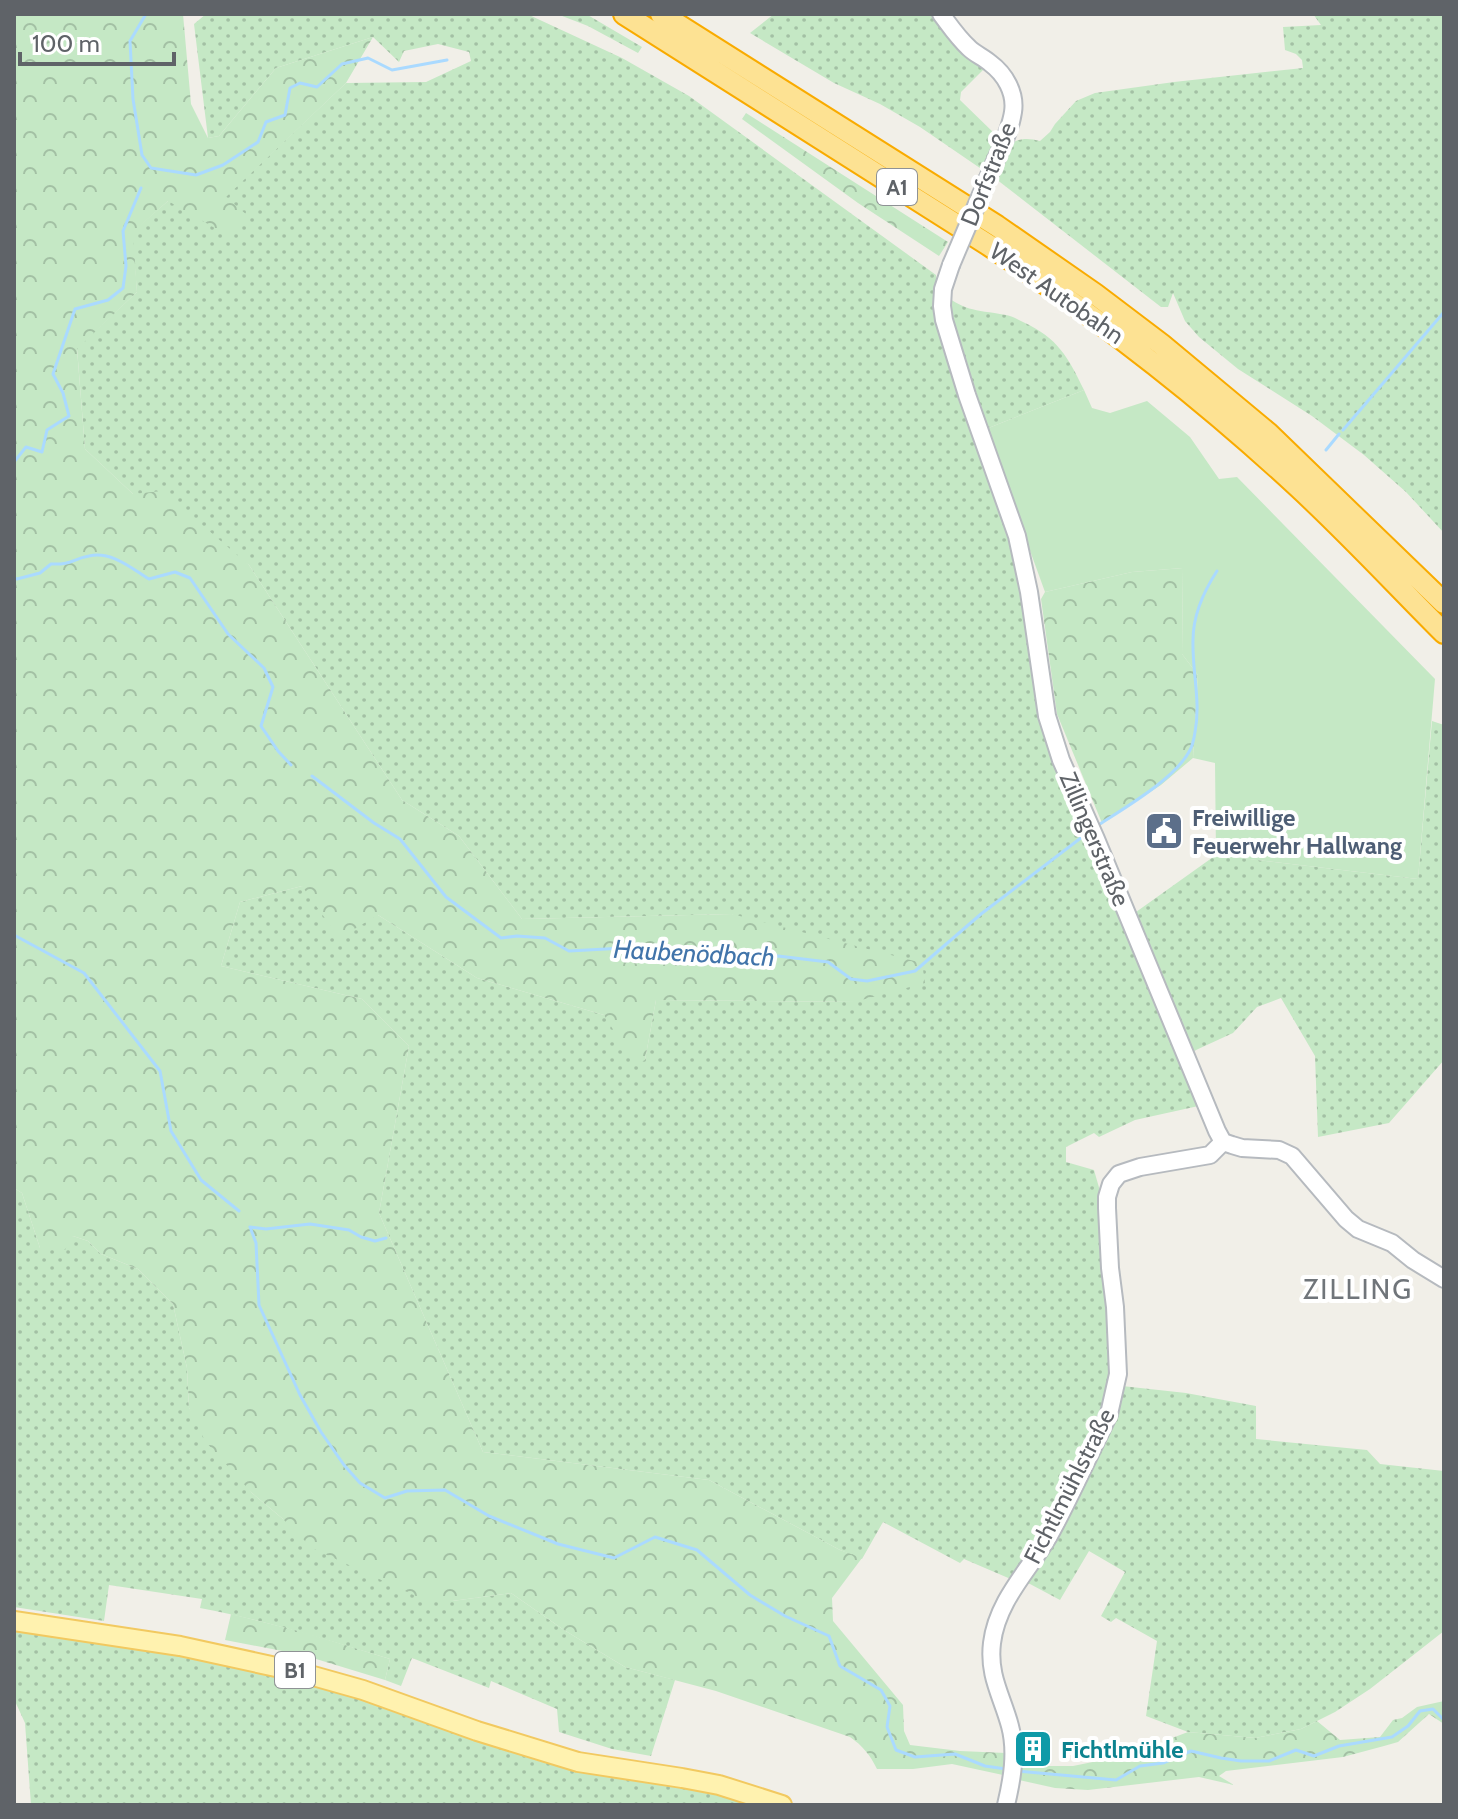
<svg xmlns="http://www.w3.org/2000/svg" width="1458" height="1819" viewBox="0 0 1458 1819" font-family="Cabin,sans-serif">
<defs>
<pattern id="grass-dots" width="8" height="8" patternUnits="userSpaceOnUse" patternTransform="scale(2)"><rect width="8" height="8" fill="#c5e8c5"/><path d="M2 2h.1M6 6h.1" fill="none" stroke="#a3c0a4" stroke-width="1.8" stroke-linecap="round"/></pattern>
<pattern id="forest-crowns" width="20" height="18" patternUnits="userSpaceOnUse" patternTransform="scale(2)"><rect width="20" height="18" fill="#c5e8c5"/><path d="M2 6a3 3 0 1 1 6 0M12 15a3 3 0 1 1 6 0" fill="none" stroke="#a3c0a4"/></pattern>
</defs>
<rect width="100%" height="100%" fill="#f1efe8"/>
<path fill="url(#grass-dots)" d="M206,14H527L622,58L689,96L936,275L937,289C965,312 972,309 1006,315C1012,316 1017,319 1023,322C1058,338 1068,357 1084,390L986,429L1022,585L1039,690L1125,916L1136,912L1216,855L1418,879L1432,721L1444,725V1060L1389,1123L1318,1137L1315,1056L1281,998L1257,1007L1233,1033L1183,1056L1203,1105L1135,1120L1099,1137L1094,1133L1066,1147V1162L1094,1170L1102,1198L1113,1385L1186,1393L1256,1406V1439L1367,1450L1380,1464L1444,1471V1631L1370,1689L1335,1712L1301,1729L1255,1738L1188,1732L1146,1716L1157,1641L1116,1618L1111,1622L1101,1616L1125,1572L1089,1551L1060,1600L1030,1584L1013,1580L964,1559L960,1563L883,1522L862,1559L840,1550L709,1480L483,1452L379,1213L409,1046L362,999L221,966L240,902L302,886L378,915L477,978L604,1015L645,1060L656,1000L854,1002L732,914L522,919L459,836L402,800L249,565L133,494L85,449L77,348L137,292L132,232L168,201L225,197L346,83L426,82L471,61L469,52L438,44L404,51L399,62L373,37L276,68L219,136L208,138L194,24Z
M557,14H586L642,47L638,53L588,26Z
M774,14H934L987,66L961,92L960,100L996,135L1011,143C1021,138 1029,138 1040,141L1050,132L1055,124L1076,101L1095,93L1174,82L1303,68L1302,60L1296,54L1285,50L1283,27L1321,25L1313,14H1444V533L1406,492L1364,455L1312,416L1238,369L1199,337L1185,321L1173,293L1168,307H1161L996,179L920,127L880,104L834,83L750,33Z
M14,1188L22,1193L40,1248L73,1236L88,1241L101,1254L138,1269L173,1304L187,1368L189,1408L252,1493L283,1519L452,1601L511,1593L564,1630L625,1667L675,1680L651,1756L612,1749L559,1732L557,1709L491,1681L489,1688L412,1658L401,1686L385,1680L390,1659C327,1640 265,1620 200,1608L202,1599L109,1585L104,1621L14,1607Z
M14,1629L231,1664L312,1683L385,1706L505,1750L539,1761L565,1767L686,1784L763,1805H31L25,1723L14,1699Z"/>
<path fill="url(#forest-crowns)" d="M14,14H183L191,104L208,138L219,136L276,68L373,37L346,83L226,197L247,215L227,235L168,201L133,232L137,292L77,349L85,449L133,494L162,491L249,565L402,800L459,836L522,919L732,914L922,963L925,983L854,1002L656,1000L645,1060L635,1065L604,1015L477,978L378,915L339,938L302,886L240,902L221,966L362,999L409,1046L379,1213L483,1452L709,1480L840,1550L862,1558L832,1598L833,1621L903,1705L904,1731L910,1745L960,1751L1006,1753L1009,1761L1003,1775L952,1764L913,1769H877C870,1755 863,1746 850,1737L716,1691L625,1667L564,1630L511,1593L452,1601L418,1597L312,1548L283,1519L252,1493L205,1441L189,1408L187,1368L173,1304L138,1269L101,1254L88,1241L73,1236L65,1250L40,1248L22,1193L14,1188Z
M746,113L948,242L939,256L858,203L742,119Z
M1183,568L1182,654L1198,675L1193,758L1161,785L1102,823L1057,714L1041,599L1045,592L1132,572Z
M231,1614L306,1633L390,1659L385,1680L303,1655L225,1640Z
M1444,1701V1724L1429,1714L1398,1742L1384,1746L1343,1757L1226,1771L1219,1776L1234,1785L1199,1777L1088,1790L1055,1788L1019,1780L1022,1764L1032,1766H1073L1127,1755L1188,1732L1255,1738L1301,1729L1317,1721L1340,1740L1380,1737L1393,1720L1402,1718L1417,1707Z"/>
<path fill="#c5e8c5" d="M1084,390L1092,408L1110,413L1147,401L1190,437L1219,479L1237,477L1435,679L1418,879L1216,855L1215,763L1193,758L1198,675L1182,654L1183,568L1132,572L1045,592L986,429Z"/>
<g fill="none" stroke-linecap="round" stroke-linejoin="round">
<path stroke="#aadaff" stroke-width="3" d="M146,14L130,41L133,99L142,155L151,168L196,175L223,165L258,142L266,122L285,115L290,88L300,83L317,87L342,64L368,58L392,70L447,60
M1343,430L1444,312
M1326,450L1339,434
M14,462L26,447L42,452L47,430L69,416L63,393L53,374L75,309L108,300L123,288L126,266L123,231L141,188
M14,578L17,579L40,573L51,564C72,565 72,559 89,556C112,551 131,568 149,579L175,572L190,578L228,634L264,668L273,687L261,726L278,751L291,765
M312,776L374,823L400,839L446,897L501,938L517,936L545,938L569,951L661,946L722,960L778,956L828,962L851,979L867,981L915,971L981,914L1086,834
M1100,824C1126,807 1176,778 1190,750C1193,745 1194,738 1195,732C1201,701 1192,672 1193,640C1193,615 1204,591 1217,571
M14,935L84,973L160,1071L171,1131L201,1180L239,1211
M250,1227L256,1243L259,1305L300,1395L321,1432L344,1465L360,1483L385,1498L407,1491L445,1490L489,1516L558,1544L614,1558L655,1537L697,1550L750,1595L785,1616L829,1636L840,1666L881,1690L890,1706L887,1727L896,1750L915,1757L955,1754L985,1766L1006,1769
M250,1227L266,1229L310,1224L349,1230L361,1237L375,1241L386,1238
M1017,1771L1116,1780L1140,1766L1163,1763L1191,1751L1221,1758L1241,1761H1269L1296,1750L1314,1756L1339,1746L1392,1737L1408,1726L1420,1711L1433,1709L1444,1720"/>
<defs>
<path id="secondary" d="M941,14C950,26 958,38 969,48C975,54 983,57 990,63C1005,74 1016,93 1013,112C1010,134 996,157 988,178
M951,265L943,289L942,306L944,320L967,395L1017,536L1029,592L1047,716L1061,760L1096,839L1217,1131L1223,1142L1232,1145L1242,1148L1279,1150L1292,1156L1346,1219L1358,1229L1392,1243L1413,1260L1444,1279
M1006,1805C1012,1780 1017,1752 1010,1726C1002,1696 988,1676 992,1643C997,1601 1029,1570 1049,1536C1071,1496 1089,1455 1109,1414L1118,1374L1115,1307L1110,1268L1107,1208V1197L1111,1184L1119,1174L1140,1167L1210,1155L1223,1142"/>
<path id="primary" d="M14,1621L180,1646L299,1672L363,1690L477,1731L578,1762L682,1778L719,1785L782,1805"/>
<path id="highway" d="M624,14L990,246C1099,318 1201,397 1297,486C1348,533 1395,584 1444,633
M661,14L997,226L1095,294L1161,344L1268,433L1444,603"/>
</defs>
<use href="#secondary" stroke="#b6babf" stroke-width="20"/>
<use href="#primary" stroke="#f2c960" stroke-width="22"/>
<use href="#highway" stroke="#f9ab00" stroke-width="24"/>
<use href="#secondary" stroke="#fff" stroke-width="16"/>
<use href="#primary" stroke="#fff2af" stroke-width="18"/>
<use href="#highway" stroke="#fde293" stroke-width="20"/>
<defs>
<path id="secondary-bridge" d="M951,265L988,178"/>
</defs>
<use href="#secondary-bridge" stroke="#b6babf" stroke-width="20" stroke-linecap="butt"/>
<use href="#secondary-bridge" stroke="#fff" stroke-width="16"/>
</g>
<defs>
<symbol id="civic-square" viewBox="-11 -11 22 22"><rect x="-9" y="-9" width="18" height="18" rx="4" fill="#5c6f8a" stroke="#fff"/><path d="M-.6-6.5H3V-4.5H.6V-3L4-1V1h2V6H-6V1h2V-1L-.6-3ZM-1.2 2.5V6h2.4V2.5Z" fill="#fff"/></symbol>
<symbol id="building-square" viewBox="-11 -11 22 22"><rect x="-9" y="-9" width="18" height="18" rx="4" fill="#0f9aa8" stroke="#fff"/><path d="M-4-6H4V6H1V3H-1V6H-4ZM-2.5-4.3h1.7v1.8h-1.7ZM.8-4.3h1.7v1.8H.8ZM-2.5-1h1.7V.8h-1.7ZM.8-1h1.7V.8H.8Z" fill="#fff"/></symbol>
</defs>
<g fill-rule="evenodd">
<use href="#civic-square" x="1142" y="809" width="44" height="44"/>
<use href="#building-square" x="1011" y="1727" width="44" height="44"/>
</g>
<g text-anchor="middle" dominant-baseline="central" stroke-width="8" stroke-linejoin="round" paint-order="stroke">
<g fill="#fff" stroke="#8f9295" stroke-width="2">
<rect x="877" y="169" width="40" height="36" rx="6"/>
<rect x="275" y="1652" width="40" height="36" rx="6"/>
</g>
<g font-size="22" font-weight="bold" fill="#5f6368">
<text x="897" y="187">A1</text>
<text x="295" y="1670">B1</text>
</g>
<g font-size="24" fill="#5f6368" stroke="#fff">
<text transform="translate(988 174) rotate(-68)">Dorfstraße</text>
<text transform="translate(1057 293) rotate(35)">West Autobahn</text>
<text transform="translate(1095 839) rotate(67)">Zillingerstraße</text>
<text transform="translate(1069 1486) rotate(-63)">Fichtlmühlstraße</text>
</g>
<g font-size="24" font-weight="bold" fill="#4e5e75" stroke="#fff" text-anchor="start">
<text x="1192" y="817">Freiwillige<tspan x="1192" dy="28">Feuerwehr Hallwang</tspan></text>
</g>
<g font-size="24" font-weight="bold" fill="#0d838f" stroke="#fff" text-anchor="start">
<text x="1061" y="1749">Fichtlmühle</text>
</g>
<g font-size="26" font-style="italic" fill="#4174aa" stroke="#fff">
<text transform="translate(694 953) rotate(3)">Haubenödbach</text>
</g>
<g font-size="28" letter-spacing="2" fill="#70757a" stroke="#fff">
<text x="1358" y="1289">ZILLING</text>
</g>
</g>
<rect width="1458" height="1819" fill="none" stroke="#5f6368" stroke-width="32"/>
<path d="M20 52v12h154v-12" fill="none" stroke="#5f6368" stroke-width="4"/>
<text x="32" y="52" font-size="24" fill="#5f6368" stroke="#ffffff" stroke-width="6" paint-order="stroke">100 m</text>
</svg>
